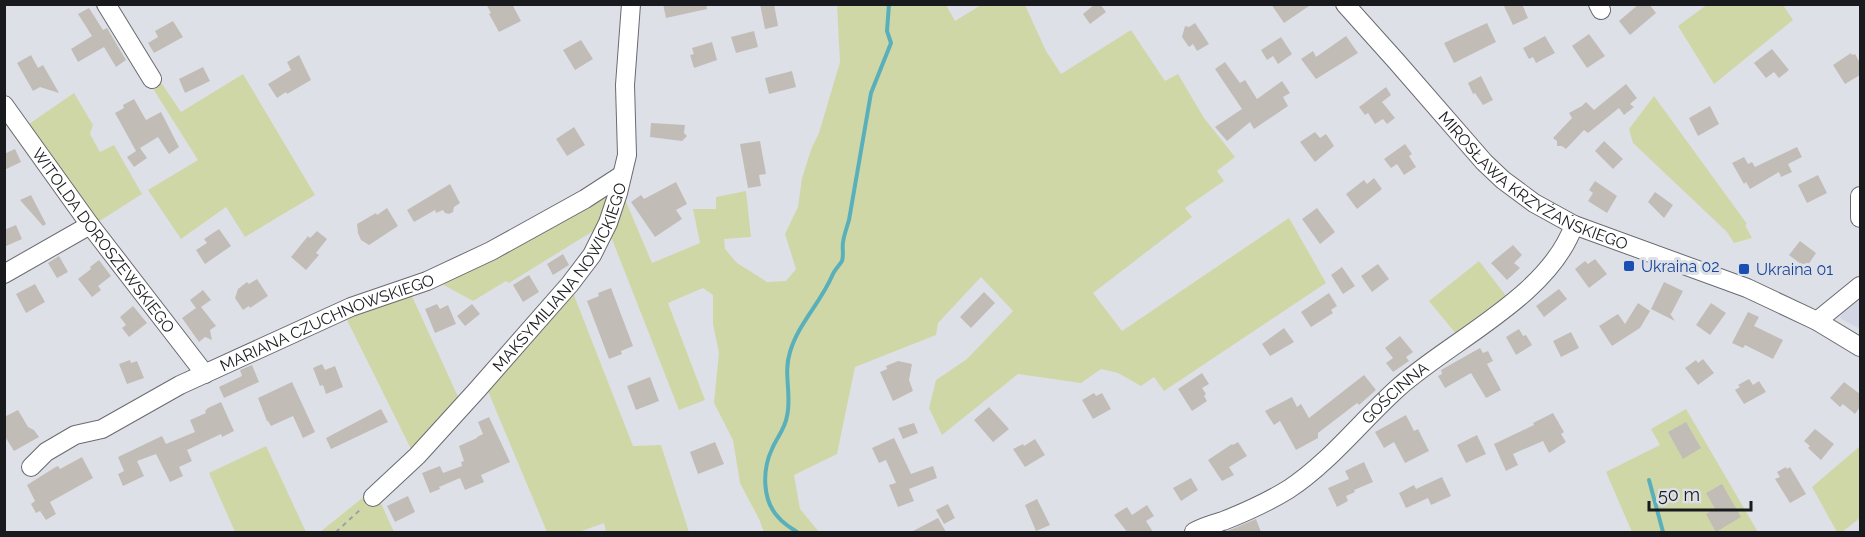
<svg xmlns="http://www.w3.org/2000/svg" width="1865" height="537" viewBox="0 0 1865 537" font-family="Raleway,sans-serif">
<rect width="100%" height="100%" fill="#dee0e8"/>
<path fill="#d2d5e4" d="M1860,293V329L1840,318L1846,305Z"/>
<path fill="#cfd7a7" d="M1708,4L1783,5L1793,20L1714,84L1678,26Z
M837,5H946L955,21L981,5H1025L1046,51L1061,74L1131,30L1165,81L1178,74L1204,118L1235,157L1217,171L1224,181L1185,208L1192,217L1093,293L1122,331L1289,218L1326,283L1164,391L1154,377L1141,386L1118,373L1101,369L1081,383L1018,374L942,435L929,408L936,380L967,359L1013,311L981,277L938,323L936,335L855,367L837,454L794,475L800,509L819,532H764L759,519L740,483L733,440L714,403L719,353L713,324V295L703,288L668,303L705,400L679,410L610,234L624,197L652,263L700,243L693,209H716V197L746,191L751,237L724,239L725,249L737,263L767,282L786,281L796,269L785,234L798,207L802,178L812,147L819,133L840,62Z
M243,74L315,195L245,237L226,207L181,239L148,190L198,160L152,87L160,81L181,112Z
M74,93L93,125L90,134L100,152L114,145L142,194L98,222L29,124Z
M1654,96L1747,224L1745,225L1752,238L1734,243L1727,232L1633,143L1629,129Z
M611,188L598,228L509,283L506,281L473,301L442,284Z
M1479,261L1507,297L1457,335L1429,301Z
M572,290L633,446L661,445L689,532H606L604,523L579,532H547L485,384Z
M411,294L460,401L411,449L345,316Z
M1686,409L1758,532H1632L1606,472L1660,445L1651,429Z
M266,446L306,532H235L209,473Z
M1860,446V518L1842,532H1837L1812,487Z
M366,495L379,499L394,532H320Z"/>
<g fill="none" stroke-linecap="round" stroke-linejoin="round">
<path stroke="#59b0bb" stroke-width="4" d="M1649,480L1663,532
M797,532C791,528 784,524 779,518C762,501 762,470 772,449C777,437 785,429 787,416C792,395 783,373 790,352C798,324 821,302 832,276C834,270 839,266 842,261C844,255 842,248 843,242C844,235 847,227 849,220L871,93L891,43L887,31L889,4"/>
</g>
<path fill="#c2bcb6" d="M486,4H512L521,21L499,32L489,14L491,13Z
M663,4H706L707,9L666,18Z
M760,4H774L778,26L765,29Z
M1095,4H1100L1106,12L1090,24L1083,14Z
M1271,4H1312L1284,23Z
M1503,4H1522L1528,18L1513,25Z
M1639,4H1649L1656,13L1630,35L1619,21Z
M89,8L103,30L107,28L126,60L116,67L104,47L78,62L71,49L92,36L78,14Z
M173,21L183,37L154,53L148,43L158,37L155,31Z
M1195,23L1209,44L1197,51L1193,44L1189,47L1182,37L1185,26L1189,27Z
M1487,23L1496,42L1454,63L1444,43Z
M754,31L758,47L736,53L731,37Z
M1589,34L1605,56L1587,68L1572,46Z
M1346,36L1358,53L1316,79L1301,59L1313,51L1316,57Z
M1545,36L1555,53L1536,63L1533,57L1529,59L1523,48Z
M1281,37L1292,54L1278,64L1273,56L1267,60L1261,50Z
M581,40L593,59L575,70L563,50Z
M712,42L717,60L694,68L690,55L694,54L692,48Z
M1772,49L1789,70L1779,78L1774,72L1766,78L1754,63Z
M1851,53L1852,55L1855,54L1860,63V75L1845,84L1833,65Z
M31,55L38,68L43,65L59,93L40,87L33,91L17,63Z
M299,55L311,80L287,94L286,92L277,98L268,84L291,70L287,62Z
M1225,62L1240,83L1245,80L1257,99L1282,81L1290,93L1283,97L1288,106L1254,129L1250,122L1227,141L1215,127L1242,109L1215,69Z
M203,67L210,81L185,93L179,79Z
M792,71L796,87L769,94L765,78Z
M1481,76L1493,100L1483,105L1475,93L1473,94L1468,83Z
M1626,84L1637,98L1630,104L1634,107L1624,115L1619,108L1588,133L1584,130L1566,149L1562,146H1557V141L1553,138L1572,118L1569,113L1582,106L1586,102L1594,110Z
M1386,87L1391,95L1382,102L1395,118L1387,124L1383,119L1375,124L1368,113L1365,115L1359,107Z
M134,99L146,120L161,112L179,147L169,154L158,137L140,148L147,158L134,167L127,157L136,151L115,113L124,108L123,105Z
M1710,106L1719,124L1698,136L1689,118Z
M651,123L685,125L684,133L687,136L682,141L650,137Z
M574,127L585,145L567,156L556,139Z
M1315,132L1320,138L1326,134L1334,146L1315,162L1300,142Z
M760,141L766,174L759,175L761,186L748,188L740,144Z
M1604,141L1623,159L1613,169L1595,151Z
M1405,144L1412,154L1409,156L1416,167L1404,175L1397,164L1391,168L1384,159Z
M1797,147L1802,157L1788,164L1792,172L1781,177L1779,172L1750,189L1746,182L1744,184L1732,163L1744,157L1748,164L1752,162L1755,167Z
M15,149L21,162L4,170V154Z
M1818,175L1827,193L1807,203L1798,185Z
M1374,178L1382,189L1357,209L1346,194L1364,180L1367,184Z
M1595,181L1617,196L1607,213L1588,201L1593,193L1589,190Z
M676,182L687,204L676,210L682,219L655,237L631,202L641,195L644,199Z
M450,184L460,203L454,207L453,212L449,214L445,213L443,210L436,213L435,210L414,222L407,210Z
M1655,192L1673,205L1664,218L1648,202Z
M31,195L46,224L43,226L20,200Z
M387,208L398,226L369,245L361,240L358,233L357,224L376,213L377,215Z
M1317,208L1335,232L1320,244L1302,219Z
M16,225L22,239L4,247V230Z
M219,229L231,246L205,264L196,250L207,243L204,239Z
M317,231L327,239L316,253L319,255L306,270L291,257L308,236L310,238Z
M1800,241L1816,253L1806,268L1789,255Z
M1513,245L1522,255L1514,263L1520,268L1507,280L1491,263Z
M563,254L569,265L553,275L547,264Z
M59,256L68,272L57,278L48,263Z
M1595,259L1607,274L1589,288L1575,269L1585,261L1588,264Z
M99,260L111,276L98,286L101,290L92,297L78,279L91,269L90,267Z
M1378,264L1389,279L1372,292L1361,276Z
M1342,267L1355,286L1343,294L1331,275Z
M529,275L539,292L523,302L513,285Z
M257,279L268,296L250,308L249,306L243,310L235,298L238,289L247,282L249,284Z
M1664,282L1683,291L1671,314L1669,312L1675,321L1651,309Z
M35,284L45,302L26,313L16,294Z
M611,288L633,346L621,351L622,354L609,359L587,301L599,296L598,293Z
M1559,289L1567,299L1544,317L1536,306Z
M203,290L211,300L201,307L216,326L210,330L212,340L205,337L199,342L182,318L196,308L190,300Z
M984,292L995,303L971,328L960,317Z
M1329,293L1337,306L1331,310L1333,313L1311,327L1301,312Z
M1638,303L1650,311L1640,328L1612,346L1599,326L1618,314L1625,324Z
M1711,303L1726,313L1710,335L1696,325Z
M437,304L440,309L448,305L456,324L435,333L425,309Z
M472,304L480,314L465,326L457,316Z
M133,306L147,323L129,337L122,328L126,325L120,317Z
M1748,312L1759,317L1754,326L1783,340L1773,359L1745,345L1743,348L1732,343Z
M1284,328L1294,342L1270,356L1262,344Z
M1519,329L1523,336L1526,335L1532,345L1516,355L1506,337Z
M1571,332L1579,348L1561,357L1553,341Z
M1400,336L1413,352L1406,357L1409,361L1393,372L1386,363L1393,358L1385,348Z
M1480,348L1483,353L1488,351L1493,361L1487,364L1501,390L1486,398L1471,373L1445,388L1438,376L1442,374L1441,370Z
M1703,359L1714,373L1698,385L1685,368L1696,360L1698,363Z
M130,360L131,363L137,361L144,378L127,384L119,364Z
M898,361L912,364L909,380L913,391L893,401L880,372L887,369L886,366Z
M322,364L325,370L335,366L343,387L326,394L323,385L320,386L313,368Z
M252,365L259,382L224,398L219,387L242,376L240,370Z
M1202,373L1209,384L1202,388L1206,394L1204,396L1207,401L1192,411L1178,389Z
M1364,375L1376,390L1359,405L1357,403L1318,433V438L1296,450L1280,421L1274,425L1265,411L1292,397L1297,407L1301,404L1309,418Z
M650,377L659,401L636,410L627,386Z
M1749,379L1753,385L1759,381L1766,392L1744,404L1735,390L1740,387L1738,385Z
M292,382L315,432L303,438L293,416L271,426L268,421H267L258,398Z
M1844,382L1860,394V407L1855,414L1843,404L1840,407L1830,398Z
M1094,393L1096,396L1102,393L1111,409L1093,419L1082,400Z
M221,402L234,431L222,437L221,434L187,450L192,461L179,467L183,476L170,482L156,454L137,461L144,476L123,486L118,474L124,471L118,457L162,436L166,444L195,432L190,420L206,413L205,411L208,408Z
M989,407L1009,429L993,442L974,420Z
M381,409L388,422L331,449L326,438Z
M18,410L28,427L34,430L39,437L14,451L4,435V417Z
M1553,413L1564,432L1561,434L1566,442L1549,453L1543,441L1513,454L1518,465L1506,471L1494,444L1534,425L1533,423Z
M1406,415L1414,431L1418,429L1429,451L1405,463L1394,442L1384,448L1375,432Z
M489,417L510,462L481,475L484,482L465,490L460,478L439,487L440,489L430,493L422,473L440,466L443,473L462,466L461,462L464,461L459,446L477,438V437L483,434L478,422Z
M1686,422L1701,448L1683,459L1668,432Z
M914,423L918,433L903,439L898,428Z
M1815,429L1834,444L1821,460L1808,448L1810,446L1804,441Z
M1477,435L1486,454L1466,463L1457,445Z
M894,438L911,474L933,466L937,478L909,489L914,501L898,507L889,485L896,483L886,460L879,463L872,448Z
M1035,439L1045,455L1025,467L1013,449L1023,444L1024,446Z
M715,442L724,464L698,474L690,452Z
M1238,442L1247,456L1229,467L1234,475L1222,481L1208,460L1232,444L1233,445Z
M82,457L93,478L50,502L56,514L46,520L40,511L36,513L31,504L35,501L27,485L54,468L58,466L60,469Z
M1364,462L1373,482L1354,490L1355,492L1346,496L1348,501L1337,507L1328,488L1349,479L1345,471Z
M1786,467L1787,469L1790,467L1806,494L1790,503L1775,479L1780,477L1777,472Z
M1442,477L1451,496L1431,505L1428,498L1406,508L1399,493L1414,485L1416,489Z
M1191,478L1198,490L1181,501L1173,488Z
M1722,484L1741,517L1716,532L1706,514L1715,509L1706,493Z
M408,496L415,512L395,522L387,506Z
M1037,499L1050,525L1036,531L1025,505Z
M948,504L955,518L944,524L936,510Z
M1147,505L1154,516L1146,521L1153,532H1127L1114,515L1127,507L1132,515Z
M938,518L946,532H911Z
M1256,519L1261,532H1225L1244,524Z"/>
<g fill="none" stroke-linecap="round" stroke-linejoin="round">
<defs>
<g id="minor">
<path d="M106,4L152,79"/>
<path id="s1" d="M1345,4L1397,62L1484,162L1503,180L1534,203L1574,225L1747,288L1817,321L1860,347"/>
<path d="M1598,4L1601,10"/>
<path id="s2" d="M4,105L90,225L205,374"/>
<path d="M1860,196V218"/>
<path d="M4,274L90,225"/>
<path d="M1817,321L1860,286"/>
<path id="s3" d="M31,467L46,452L75,435L102,429L180,385L351,307L427,281L491,251L585,199L622,175"/>
<path id="s4" d="M373,497L417,456L477,390L570,284L592,255L608,223L618,193L627,155L625,85L631,4"/>
<path id="s5" d="M1194,532C1202,527 1213,524 1223,521C1246,512 1268,502 1289,489C1330,462 1362,420 1399,387C1453,339 1549,296 1574,225"/>
</g>
</defs>
<use href="#minor" stroke="#696a71" stroke-width="20"/>
<path stroke="#9ea0a6" stroke-width="2" stroke-dasharray="4.5 4.5" stroke-linecap="butt" d="M336,532L362,508"/>
<use href="#minor" stroke="#fff" stroke-width="18"/>
</g>
<g fill="#1a4fb4" stroke="#dee0e8" stroke-width="2">
<rect x="1623" y="260" width="12" height="12" rx="3"/>
<rect x="1738" y="263" width="12" height="12" rx="3"/>
</g>
<g text-anchor="middle" dominant-baseline="central" stroke-width="6" stroke-linejoin="round" paint-order="stroke">
<g font-size="16" fill="#191a1d" stroke="#dee0e8">
<text stroke="none"><textPath href="#s1" startOffset="262">MIROSŁAWA KRZYŻAŃSKIEGO</textPath></text>
<text stroke="none"><textPath href="#s2" startOffset="168">WITOLDA DOROSZEWSKIEGO</textPath></text>
<text stroke="none"><textPath href="#s4" startOffset="291">MAKSYMILIANA NOWICKIEGO</textPath></text>
<text stroke="none"><textPath href="#s3" startOffset="332">MARIANA CZUCHNOWSKIEGO</textPath></text>
<text stroke="none"><textPath href="#s5" startOffset="248">GOŚCINNA</textPath></text>
</g>
<g font-size="16" fill="#164399" stroke="#dee0e8" text-anchor="start">
<text x="1641" y="266">Ukraina 02</text>
<text x="1756" y="269">Ukraina 01</text>
</g>
</g>
<rect width="1865" height="537" fill="none" stroke="#191a1d" stroke-width="12"/>
<path d="M1649 501v9h102v-9" fill="none" stroke="#191a1d" stroke-width="3"/>
<text x="1658" y="501" font-size="18" fill="#191a1d" stroke="#dee0e8" stroke-width="4.5" paint-order="stroke">50 m</text>
</svg>
